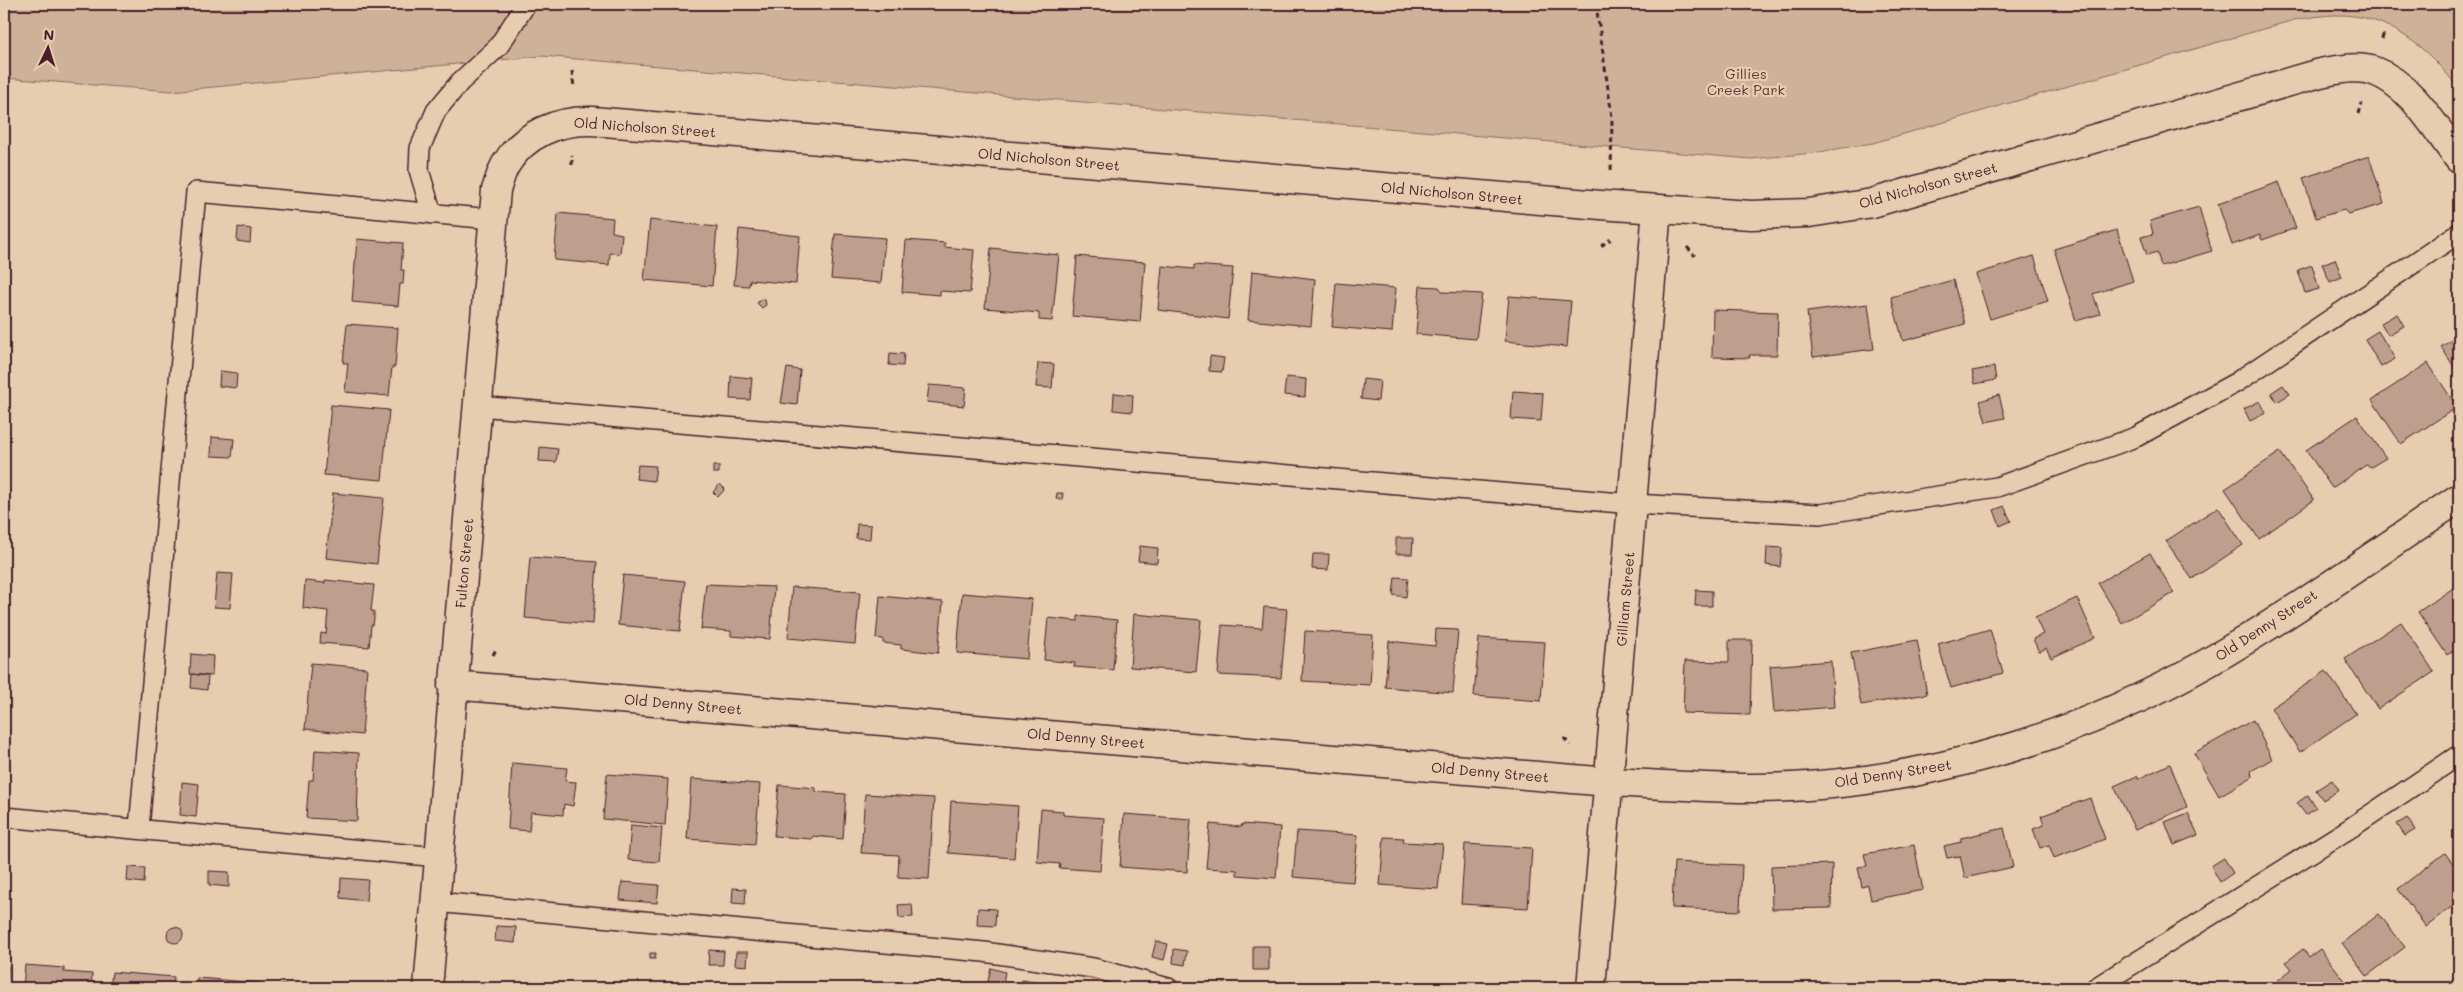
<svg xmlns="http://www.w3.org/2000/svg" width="2463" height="992" viewBox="0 0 2463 992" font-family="Mali,sans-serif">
<rect width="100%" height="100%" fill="#e7cdaf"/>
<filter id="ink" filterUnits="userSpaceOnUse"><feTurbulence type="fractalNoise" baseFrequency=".02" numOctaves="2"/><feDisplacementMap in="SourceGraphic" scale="10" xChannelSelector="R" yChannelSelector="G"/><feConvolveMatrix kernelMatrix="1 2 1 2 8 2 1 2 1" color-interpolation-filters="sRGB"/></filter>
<g filter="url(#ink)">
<path fill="#ceb199" stroke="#8c6862" d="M4,4H2459V89C2429,49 2389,14 2336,15C2322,15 2308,18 2294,20L1873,143L1813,153L1751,159L542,56L171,91L4,78Z"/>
<path fill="#be9f8d" stroke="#4a1f2b" d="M2369,156L2384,204L2348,214L2344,210L2316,218L2303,178Z
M2279,182L2296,228L2262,240L2260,235L2232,245L2218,204Z
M2199,207L2212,251L2161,266L2157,252L2147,255L2141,237L2153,234L2150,221Z
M558,213L613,218L612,232L622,234L620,254L610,253L609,265L554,260Z
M650,220L717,227L712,286L644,280Z
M238,227L251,229L250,243L237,241Z
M739,229L800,236L796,284L750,280L749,286L734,285Z
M2117,230L2133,281L2093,294L2100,314L2076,321L2054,249Z
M835,234L885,238L881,283L831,279Z
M357,239L403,243L401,270H404L403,284H400L398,306L352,302Z
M906,240L945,243L944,247L974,250L970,293L940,291V295L902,292Z
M991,248L1059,255L1052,321L1039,320V313L985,308Z
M1077,256L1145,262L1140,322L1072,316Z
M2034,256L2048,301L1990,319L1976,274Z
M2335,259L2342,277L2330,282L2322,264Z
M1194,265L1233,268L1228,319L1158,310L1162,266L1194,269Z
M2312,265L2319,289L2305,293L2298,270Z
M1252,271L1315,279L1311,326L1248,320Z
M1953,280L1965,324L1903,341L1891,297Z
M1336,283L1396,288L1392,332L1332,327Z
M1420,286L1439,287L1443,292L1482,294L1476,339L1416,334Z
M1509,296L1571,301L1567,347L1505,341Z
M761,299L765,300L766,305L762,308L757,303Z
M1868,304L1874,349L1813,357L1807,312Z
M1713,310L1778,312L1777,355H1749L1750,358L1712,357Z
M2397,314L2404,326L2388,335L2381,323Z
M347,324L398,328L395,367H392L389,396L345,392L348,363H343Z
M2378,331L2395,359L2381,367L2365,339Z
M2459,335V374L2441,347Z
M890,353L904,354L903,366L889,365Z
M1210,356L1224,358L1222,372L1209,371Z
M1038,363L1054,364L1052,388L1036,387Z
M2428,363L2457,407L2401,444L2372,400Z
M1994,367L1996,380L1975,384L1972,371Z
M787,368L800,370L797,405L781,403Z
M220,371L237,373L236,388L219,386Z
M731,376L752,378L750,400L730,399Z
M1286,377L1306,379L1305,397L1284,395Z
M1363,379L1380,381L1378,401L1361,399Z
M929,385L966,388L964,406L927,402Z
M2283,385L2290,394L2277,402L2271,393Z
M1513,391L1543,393L1541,421L1511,419Z
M1114,393L1133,395L1132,412L1113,410Z
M1999,395L2005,418L1986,422L1980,401Z
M2260,401L2266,413L2250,421L2244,409Z
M331,405L389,410L382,480L324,475Z
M2357,416L2386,458L2371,467L2366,465L2332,488L2306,450Z
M212,437L234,439L232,457L211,456Z
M540,447L558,449L556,462L539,461Z
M2280,452L2314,500L2259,539L2225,489Z
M638,465L656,466L654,481L636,479Z
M713,466H719V473H713Z
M720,484L725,489L718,497L713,492Z
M333,493L384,498L377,564L326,558Z
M1057,493H1063L1062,500L1056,499Z
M2004,506L2011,521L2000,526L1994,510Z
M2218,507L2243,545L2192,579L2166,541Z
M857,524L871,525L870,539L856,538Z
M1396,538H1413L1412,554H1396Z
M1140,546L1158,548L1157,563L1138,561Z
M1767,547L1782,548L1780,567L1766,565Z
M2150,553L2174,593L2122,623L2098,583Z
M1313,554H1329L1328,570L1312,569Z
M530,557L597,562L593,624L525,618Z
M217,573L233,574L230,608L214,607Z
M623,575L685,581L680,631L618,625Z
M1395,577L1408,578L1406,597L1393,595Z
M325,580L374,585L371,611H374V619L373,625H371L369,647L320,643L321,633L326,634L328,611L303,608L305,581L325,583Z
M706,584L774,587L770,639L731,636V631L701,629Z
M2459,584V647L2447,655L2418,612Z
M792,587L860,592L855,644L788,638Z
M1696,590L1712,591V606H1695Z
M962,593L1032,599L1027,659L957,653Z
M880,596L943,602L938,653L901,649V645L883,643V639L876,638Z
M2077,598L2095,638L2051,658L2046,648L2039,652L2033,639L2043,634L2035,617Z
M1264,607L1287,609L1281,678L1218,675L1222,625L1262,628Z
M1134,614L1201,620L1196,672L1130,667Z
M1078,616L1117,620L1113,670L1074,667L1075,663L1044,660L1048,618L1078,621Z
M2401,622L2434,672L2378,709L2345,659Z
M1436,629L1458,630L1453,693L1385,687L1389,641L1435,646Z
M1990,629L2003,673L1951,688L1938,644Z
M1305,631L1373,635L1370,685L1302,681Z
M1479,638L1545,642L1541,701L1474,696Z
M1729,640H1752L1750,715L1683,713L1685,661L1729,662Z
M1917,640L1927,694L1861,705L1851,653Z
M191,654L213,656L212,676L190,674Z
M1831,661L1834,707L1774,712L1770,666Z
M311,663L367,668L362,735L305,729Z
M2326,671L2356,714L2300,752L2271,708Z
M192,674L208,676L207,690L191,688Z
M2253,720L2272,759L2251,771L2252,777L2219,796L2194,753Z
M315,750L359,753L357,821L306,818L309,780H313Z
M512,763L567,768L565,781L576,782L573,806L564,804L563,815L531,812L529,831L508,829Z
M2170,764L2187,807L2135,830L2114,786L2137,776L2138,779Z
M607,774L668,779L665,825L603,819Z
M691,779L760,784L755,844L687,839Z
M2332,780L2339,790L2323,800L2316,790Z
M182,782L199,784L196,817L180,815Z
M779,785L816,788V792L846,794L843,839L813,836L812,839L774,836Z
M865,794L934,798L929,879L898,877L899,855L861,853Z
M2308,795L2316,808L2306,815L2297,803Z
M2090,798L2105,839L2054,858L2049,845L2040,848L2033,829L2044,825L2041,816Z
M951,801L1018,806L1014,858L948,853Z
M1041,809L1063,811V815L1104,818L1100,871L1059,868L1060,864L1037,862Z
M2188,813L2198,835L2174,845L2165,822Z
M1124,814L1191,819L1187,872L1120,867Z
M2407,818L2415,830L2405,836L2397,824Z
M1210,824L1241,827L1242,824L1280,827L1276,878L1237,875V870L1206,868Z
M631,825L662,828L659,862L628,860Z
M2004,828L2013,867L1965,878L1960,856L1947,858L1944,846L1961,842V838Z
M1297,831L1358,835L1353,882L1293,877Z
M1384,837L1404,838L1403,842L1443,844L1438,889L1380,885Z
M1465,844L1532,848L1528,908L1461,904Z
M1914,845L1923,890L1871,900L1868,885L1862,887L1858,867L1867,866L1864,854Z
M2445,853L2459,872V901L2426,927L2398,889Z
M2224,858L2233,873L2220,882L2211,866Z
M1674,862L1742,865L1740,911L1672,908Z
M1832,864L1831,908L1772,909L1771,866Z
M128,867L145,868L144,883L127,881Z
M209,871L229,872V887L209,885Z
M341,878L368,880L366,901L340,898Z
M622,882L659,885L657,903L620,900Z
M733,888L746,889L745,904L732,903Z
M912,904L913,917L899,918L898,905Z
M978,908L996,909L995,926L977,925Z
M2379,914L2405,947L2367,976L2342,943Z
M496,926L516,927L515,943L495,941Z
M167 935a8 8 0 1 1 16 0a8 8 0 1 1-16 0Z
M1156,941L1168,944L1164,960L1152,957Z
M1253,946H1269V970H1253Z
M1174,949L1187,951L1185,965L1173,963Z
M2303,949L2309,957L2320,949L2350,987L2283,988L2277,981L2292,969L2286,962Z
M709,950L724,951L723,965H708Z
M736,952H748L747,966L735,965Z
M650,953H656L655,959H650Z
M25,965L64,968V972L92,974L91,988H23Z
M4,966H8L7,988H4Z
M991,968L1005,972L1002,988L987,986Z
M112,972L174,977L173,988H110Z
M197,978L260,983V988H196Z
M1022,980L1039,983L1038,988H1020Z
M281,985L316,988H281Z"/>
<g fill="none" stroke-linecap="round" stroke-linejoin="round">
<defs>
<path id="service" d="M432,214L419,170L420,148L436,111L460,82L498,47L526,4
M478,406L1633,504L1820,514L1997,487L2136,437L2237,382L2459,233
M4,817L439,857
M139,828L196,192L492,219
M435,902L984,952L1093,968L1168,988
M2095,988L2352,827L2459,755"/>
<path id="minor" d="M452,685L1609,782C1675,785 1742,791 1808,786C1949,776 2085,732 2207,663C2294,613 2376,553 2459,498
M428,988L496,190C499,182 501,172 506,164C524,134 558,120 592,121L1613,206L1751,215L1809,213L1872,203L2320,73C2337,70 2357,65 2374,71C2412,85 2435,128 2459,159
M1591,988L1657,209"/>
</defs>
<use href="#service" stroke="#4a1f2b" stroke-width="22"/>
<use href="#minor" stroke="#4a1f2b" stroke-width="31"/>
<path stroke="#4a1f2b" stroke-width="3" stroke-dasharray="5 4" stroke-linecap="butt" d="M1596,4L1612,117L1611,172
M2382,39L2384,32
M572,71L574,88
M2359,114L2362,103
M572,165V155
M1601,246L1611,239
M1687,247L1695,256
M493,655L497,647
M1564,738L1570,745"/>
<use href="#service" stroke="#e7cdaf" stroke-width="19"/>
<use href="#minor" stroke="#e7cdaf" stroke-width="28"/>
</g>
</g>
<g text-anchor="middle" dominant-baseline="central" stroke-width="4.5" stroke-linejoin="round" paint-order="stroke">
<g font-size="14" fill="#5e353c" stroke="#e7cdaf">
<text x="1746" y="73">Gillies<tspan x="1746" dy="16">Creek Park</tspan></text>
</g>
<g font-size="14" fill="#4a1f2b" stroke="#e7cdaf">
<text transform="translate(645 127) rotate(4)">Old Nicholson Street</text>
<text transform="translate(1049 159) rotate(5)">Old Nicholson Street</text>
<text transform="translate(1928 185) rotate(-15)">Old Nicholson Street</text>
<text transform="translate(1452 193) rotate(5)">Old Nicholson Street</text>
<text transform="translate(464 563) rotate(-85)">Fulton Street</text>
<text transform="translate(1625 599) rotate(-85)">Gilliam Street</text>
<text transform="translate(2266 625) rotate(-33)">Old Denny Street</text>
<text transform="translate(683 704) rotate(5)">Old Denny Street</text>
<text transform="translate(1086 738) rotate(5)">Old Denny Street</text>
<text transform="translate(1490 772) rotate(5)">Old Denny Street</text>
<text transform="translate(1893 773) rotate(-9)">Old Denny Street</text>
</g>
</g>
<rect width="2463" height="992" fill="none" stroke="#e7cdaf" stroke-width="20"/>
<rect x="10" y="10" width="2443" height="972" fill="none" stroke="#4a1f2b" stroke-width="2" filter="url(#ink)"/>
<g transform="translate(48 48) rotate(4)" stroke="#e7cdaf" stroke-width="4" paint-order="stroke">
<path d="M0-4L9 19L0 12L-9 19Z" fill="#4a1f2b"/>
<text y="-8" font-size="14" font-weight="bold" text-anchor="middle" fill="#4a1f2b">N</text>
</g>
</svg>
